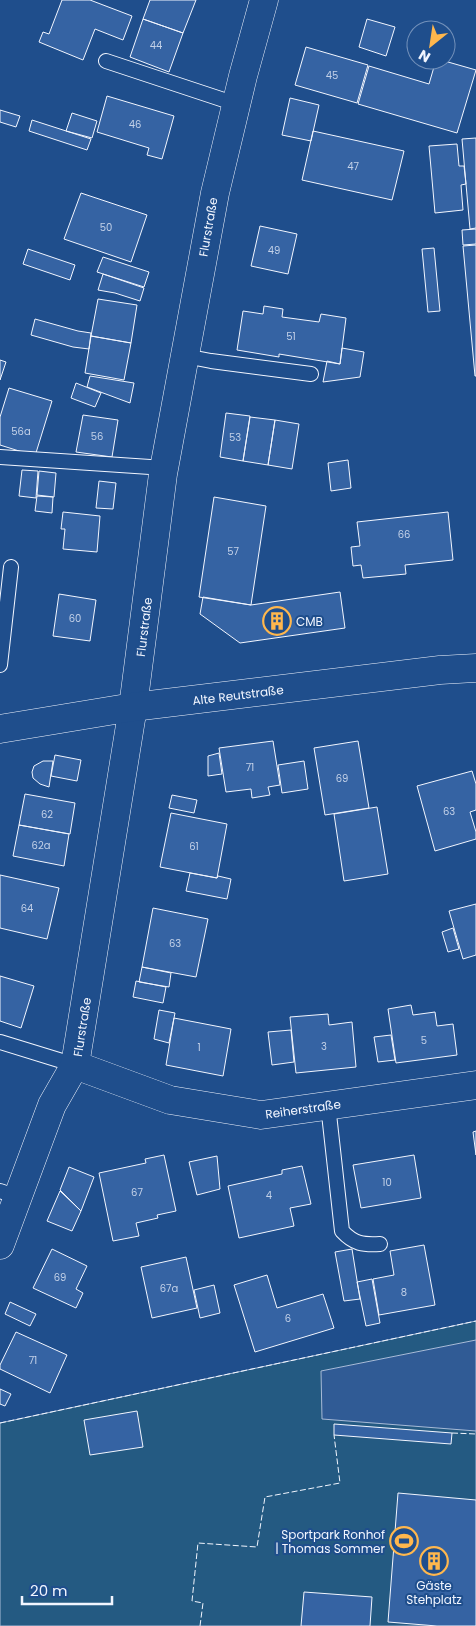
<svg xmlns="http://www.w3.org/2000/svg" width="476" height="1626" viewBox="0 0 476 1626" font-family="Poppins,sans-serif">
<rect width="100%" height="100%" fill="#1f4e8c"/>
<path fill="#245a82" stroke="#a8bbd7" d="M476,1321V1626H0V1423Z"/>
<path fill="#305b95" stroke="#a8bbd7" d="M476,1340V1431L322,1419L321,1371Z"/>
<path fill="#3563a3" stroke="#f2f6ff" d="M62,0H90L132,16L123,40L95,29L83,60L39,42L43,32L49,34Z
M150,0H196L183,33L143,19Z
M143,19L183,33L169,72L130,57Z
M367,19L395,27L386,56L359,47Z
M306,47L368,65L357,103L295,85Z
M436,60H441L476,70L457,133L358,104L369,66L429,84Z
M107,96L174,116L162,159L147,155L149,148L97,132Z
M290,98L319,105L311,141L282,135Z
M0,110L20,116L16,127L0,122Z
M72,113L97,121L92,138L66,131Z
M32,120L91,139L87,150L29,131Z
M313,131L404,151L392,200L302,180Z
M476,138V228L470,229L462,139Z
M457,144L459,166H464L466,184L461,185L463,210L435,213L429,146Z
M81,193L147,215L131,262L64,239Z
M260,226L297,234L288,274L251,266Z
M476,229V244L463,245L462,230Z
M476,245V376H475L463,246Z
M434,248L440,311L428,312L422,249Z
M28,249L75,265L70,280L23,264Z
M103,257L149,272L144,287L97,272Z
M103,274L144,288L140,301L115,293L98,290Z
M98,299L137,305L131,343L91,336Z
M264,306L283,309L282,317L319,322L321,314L346,318L340,364L279,354V357L237,350L243,311L263,314Z
M35,319L78,331L91,333L89,349L73,347L31,335Z
M91,336L131,343L124,380L85,373Z
M342,348L364,352L360,377L323,382L327,361L340,364Z
M0,360L6,362L0,380Z
M90,376L134,383L130,403L87,387Z
M76,383L101,393L95,407L71,398Z
M9,388L52,401L35,456L0,445V417Z
M226,413L250,416L243,461L220,457Z
M83,415L118,420L112,457L76,452Z
M250,417L275,420L268,465L243,461Z
M275,420L299,424L292,469L268,465Z
M348,460L351,488L331,491L328,463Z
M22,470L38,471L36,498L19,496Z
M39,471L56,473L54,497L37,495Z
M99,481L116,483L113,509L96,508Z
M37,496L53,497L52,513L35,511Z
M214,497L266,506L251,605L199,597Z
M63,512L100,516L97,552L63,549L65,529H61Z
M448,512L453,560L405,565L406,574L363,578L361,565L353,566L351,547L360,546L357,522Z
M340,592L345,628L240,643L200,614L203,597L251,605Z
M59,594L96,600L90,641L53,636Z
M273,741L280,785L268,787L270,795L252,798L251,789L226,792L219,748Z
M358,741L369,808L325,815L314,748Z
M219,753L222,774L208,776V756Z
M55,755L81,760L77,781L51,776Z
M43,761H53L49,787L40,784L33,778L32,772L34,766Z
M304,761L308,789L282,793L278,765Z
M472,771L476,784V810L470,812L476,832V839L435,851L417,786Z
M25,794L75,803L70,834L19,825Z
M172,795L197,800L194,813L169,808Z
M377,807L388,874L344,881L334,814Z
M171,813L227,824L217,878L160,867Z
M19,825L69,834L64,866L13,856Z
M190,873L217,878L218,876L231,879L227,899L186,891Z
M0,875L59,888L47,939L0,928Z
M476,904V955L463,959L449,911Z
M153,908L208,919L196,977L142,967Z
M453,928L459,949L448,952L442,932Z
M142,967L171,973L169,987L139,982Z
M0,976L34,986L21,1028L0,1021Z
M136,981L166,987L163,1003L133,997Z
M411,1005L413,1015L435,1012L437,1026L453,1024L457,1055L396,1063L388,1009Z
M159,1010L175,1013L169,1043L154,1039Z
M328,1014L329,1025L352,1022L356,1067L296,1073L290,1017Z
M174,1018L231,1029L223,1076L166,1065Z
M291,1030L294,1062L272,1065L268,1032Z
M391,1035L395,1060L378,1062L374,1037Z
M476,1131V1155L473,1132Z
M164,1155L176,1211L157,1215L158,1218L136,1223L139,1236L113,1241L99,1173L146,1163L145,1159Z
M414,1155L421,1198L361,1208L353,1165Z
M217,1156L220,1189L197,1195L189,1162Z
M302,1166L311,1204L290,1208L294,1226L239,1238L228,1186L282,1174V1170Z
M69,1167L94,1177L81,1211L60,1190Z
M60,1191L81,1211L72,1231L47,1221Z
M424,1245L435,1305L379,1315L373,1279L394,1275L390,1251Z
M52,1249L87,1266L76,1289L83,1293L76,1308L33,1288Z
M352,1249L360,1299L344,1301L335,1252Z
M186,1257L197,1308L152,1318L141,1267Z
M267,1275L277,1308L323,1294L334,1328L255,1352L234,1285Z
M372,1279L380,1323L366,1326L357,1282Z
M214,1285L220,1313L200,1318L194,1290Z
M10,1302L36,1314L30,1326L5,1314Z
M16,1332L67,1355L50,1393L0,1369V1365Z
M0,1389L11,1394L5,1406L0,1404Z
M137,1411L143,1447L90,1455L84,1420Z
M334,1424L452,1433L451,1444L334,1435Z
M398,1493L476,1500V1626H437L388,1622Z
M304,1592L372,1597L370,1626H301Z"/>
<g fill="none" stroke-linecap="round" stroke-linejoin="round">
<defs>
<path id="lane" d="M106,61L236,104
M185,356L211,361L311,374
M0,457L165,468
M0,665L11,567
M0,1042L75,1065
M328,1105L342,1231C354,1244 363,1245 380,1244
M0,1191L18,1197"/>
<path id="street" d="M75,1065L170,1100L261,1115L476,1085
M0,1245L52,1105L75,1065L133,707L163,474L215,193L243,76L264,0"/>
<path id="secondary" d="M0,729L133,707L440,670L476,668"/>
</defs>
<use href="#lane" stroke="#f2f6ff" stroke-width="16"/>
<use href="#street" stroke="#f2f6ff" stroke-width="29"/>
<use href="#secondary" stroke="#f2f6ff" stroke-width="29"/>
<use href="#lane" stroke="#1f4e8c" stroke-width="14"/>
<use href="#street" stroke="#1f4e8c" stroke-width="28"/>
<use href="#secondary" stroke="#1f4e8c" stroke-width="28"/>
<path stroke="#f2f6ff" stroke-width="1" stroke-dasharray="6 2.5" stroke-linecap="butt" d="M0,1423L476,1321
M452,1433L476,1434
M200,1626L203,1603L192,1601L198,1543L257,1547L265,1497L340,1483L334,1435"/>
</g>
<defs>
<symbol id="building-ring" viewBox="-11 -11 22 22"><circle r="9.5" fill="#1f4e8c" stroke="#ffb74d" stroke-width="1.5"/><path d="M-4-6H4V6H1V3H-1V6H-4ZM-2.5-4.3h1.7v1.8h-1.7ZM.8-4.3h1.7v1.8H.8ZM-2.5-1h1.7V.8h-1.7ZM.8-1h1.7V.8H.8Z" fill="#ffb74d"/></symbol>
<symbol id="stadium-ring" viewBox="-11 -11 22 22"><circle r="9.5" fill="#1f4e8c" stroke="#ffb74d" stroke-width="1.5"/><path d="M0-5a6.5 5 0 1 0 0 10a6.5 5 0 1 0 0-10ZM-3.5-1.8h7v3.6h-7Z" fill="#ffb74d"/></symbol>
</defs>
<g fill-rule="evenodd">
<use href="#building-ring" x="261" y="605" width="32" height="32"/>
<use href="#stadium-ring" x="388" y="1525" width="32" height="32"/>
<use href="#building-ring" x="418" y="1545" width="32" height="32"/>
</g>
<g text-anchor="middle" dominant-baseline="central" stroke-width="4" stroke-linejoin="round" paint-order="stroke">
<g font-size="10" fill="#c3d1e8">
<text x="156" y="45">44</text>
<text x="332" y="75">45</text>
<text x="135" y="124">46</text>
<text x="353" y="166">47</text>
<text x="106" y="227">50</text>
<text x="274" y="250">49</text>
<text x="291" y="336">51</text>
<text x="21" y="431">56a</text>
<text x="97" y="436">56</text>
<text x="235" y="437">53</text>
<text x="404" y="534">66</text>
<text x="233" y="551">57</text>
<text x="75" y="618">60</text>
<text x="250" y="767">71</text>
<text x="342" y="778">69</text>
<text x="449" y="811">63</text>
<text x="47" y="814">62</text>
<text x="41" y="845">62a</text>
<text x="194" y="846">61</text>
<text x="27" y="908">64</text>
<text x="175" y="943">63</text>
<text x="424" y="1040">5</text>
<text x="324" y="1046">3</text>
<text x="199" y="1047">1</text>
<text x="387" y="1182">10</text>
<text x="137" y="1192">67</text>
<text x="269" y="1195">4</text>
<text x="60" y="1277">69</text>
<text x="169" y="1288">67a</text>
<text x="404" y="1292">8</text>
<text x="288" y="1318">6</text>
<text x="33" y="1360">71</text>
</g>
<g font-size="12" fill="#f2f6ff" stroke="#1f4e8c">
<text transform="translate(208 227) rotate(-80)">Flurstraße</text>
<text transform="translate(144 627) rotate(-83)">Flurstraße</text>
<text transform="translate(238 695) rotate(-7)">Alte Reutstraße</text>
<text transform="translate(82 1027) rotate(-81)">Flurstraße</text>
<text transform="translate(303 1109) rotate(-8)">Reiherstraße</text>
</g>
<g font-size="12" fill="#f2f6ff" stroke="#1f4e8c" text-anchor="start">
<text x="296" y="621">CMB</text>
<text x="385" y="1534" text-anchor="end">Sportpark Ronhof<tspan x="385" dy="14">| Thomas Sommer</tspan></text>
<text x="434" y="1585" text-anchor="middle">Gäste<tspan x="434" dy="14">Stehplatz</tspan></text>
</g>
</g>
<g transform="translate(431 45) rotate(210)"><circle r="24" fill="#1f4e8c" stroke="#7391ba"/>
<path d="M0-4L9 19L0 12L-9 19Z" fill="#ffb74d"/>
<text y="-8" font-size="14" font-weight="bold" text-anchor="middle" fill="#f2f6ff">N</text>
</g>
<path d="M22 1596v8h90v-8" fill="none" stroke="#f2f6ff" stroke-width="2.5"/>
<text x="30" y="1596" font-size="15" fill="#f2f6ff" stroke="#1f4e8c" stroke-width="4" paint-order="stroke">20 m</text>
</svg>
